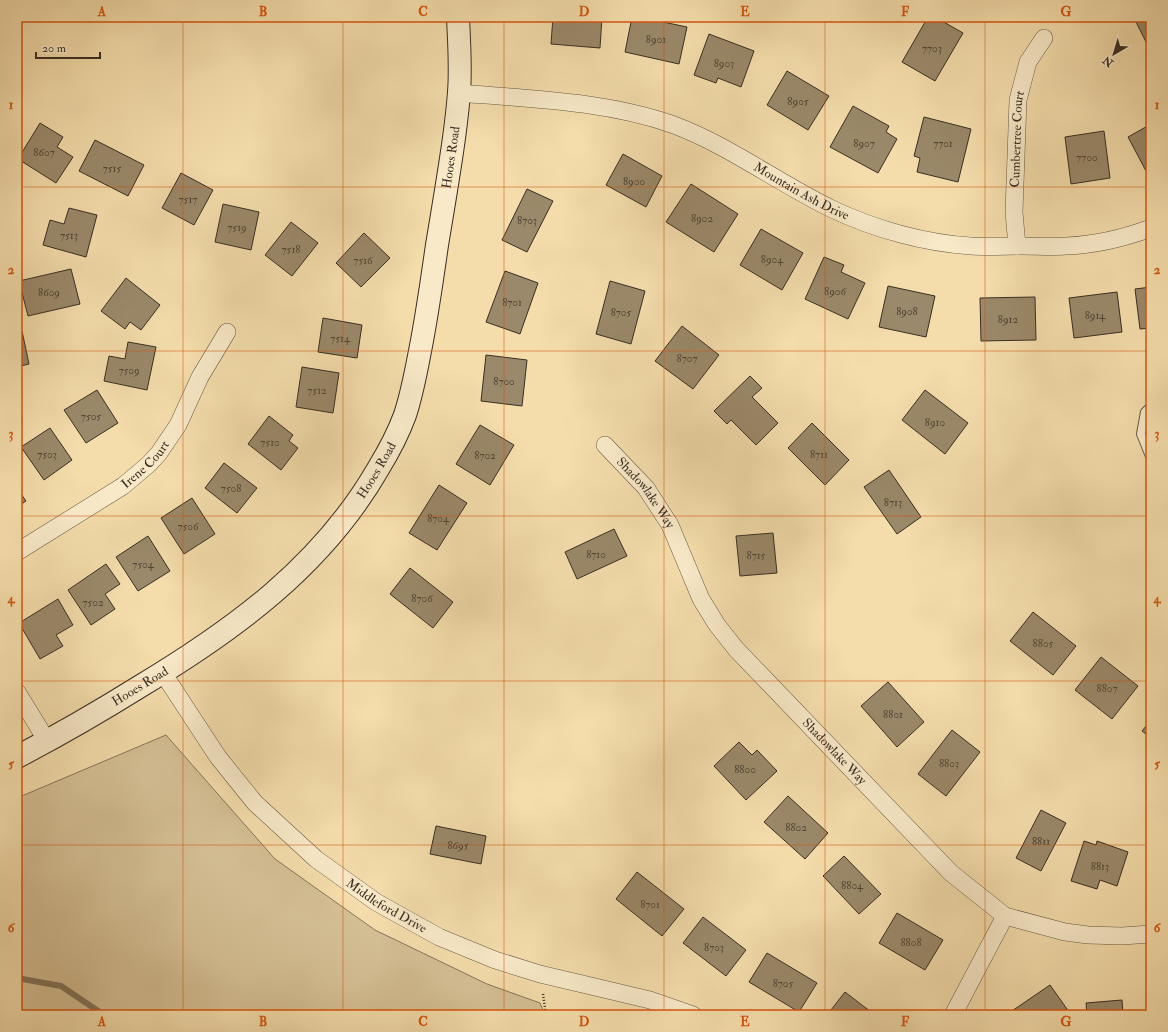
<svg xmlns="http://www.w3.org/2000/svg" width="1168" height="1032" viewBox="0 0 1168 1032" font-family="'IM FELL Double Pica',serif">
<rect width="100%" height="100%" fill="#f4ddab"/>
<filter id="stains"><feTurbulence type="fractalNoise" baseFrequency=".005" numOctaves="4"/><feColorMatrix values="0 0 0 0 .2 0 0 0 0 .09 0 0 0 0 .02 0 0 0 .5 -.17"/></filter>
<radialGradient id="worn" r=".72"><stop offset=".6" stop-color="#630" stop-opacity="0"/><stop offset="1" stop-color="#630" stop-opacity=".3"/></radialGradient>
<path fill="#d4bf94" stroke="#86765c" d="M166,735L275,859L375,930L487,984L540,1003L545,1015H17V798Z"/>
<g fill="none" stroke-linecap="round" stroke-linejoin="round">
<path stroke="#837459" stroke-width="6" d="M17,978L61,986L104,1015"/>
</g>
<path fill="#9a896a" stroke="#392e23" d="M553,17H602L600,48L551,44Z
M632,17H639L687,27L679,64L625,52Z
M928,17H935L963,33L935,81L902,62Z
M1145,17H1151V52L1136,22Z
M709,34L754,51L741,87L718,78L716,83L694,75Z
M787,71L829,96L808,130L767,105Z
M853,106L889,126L886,132L897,139L878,173L830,147Z
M924,117L971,129L958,182L917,172L920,158L914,156Z
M40,123L63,137L57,147L73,157L56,183L18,159Z
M1151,124V168L1146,171L1128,137Z
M1104,131L1110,178L1071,184L1065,137Z
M95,140L144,165L128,196L79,171Z
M623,154L662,176L646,207L606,185Z
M181,173L213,190L194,225L162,208Z
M691,184L738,214L714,252L666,222Z
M527,189L553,201L527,252L502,240Z
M223,204L259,212L251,250L215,242Z
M69,208L97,215L86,257L43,245L50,220L64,224Z
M291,222L318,243L292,276L265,255Z
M761,229L803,253L782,290L740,265Z
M364,233L390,258L361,287L336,263Z
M824,257L844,265L841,272L865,283L848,319L805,299Z
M71,269L80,304L28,316L19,281Z
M505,271L538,283L520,334L486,322Z
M126,278L160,305L141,330L130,322L125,329L101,311Z
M610,281L645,291L631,344L596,334Z
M888,286L935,296L926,337L879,327Z
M1151,287V328L1140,329L1135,289Z
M1117,292L1122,332L1074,338L1069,298Z
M1035,297L1036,340L981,341L980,298Z
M323,318L362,325L357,358L318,352Z
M682,326L719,355L693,389L655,361Z
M22,331L29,364L17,367V332Z
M128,342L156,347L147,390L104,381L109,356L125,359Z
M486,355L527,360L522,406L481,401Z
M302,367L339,373L333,413L296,407Z
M750,376L762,388L752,397L778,423L756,445L731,420L727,424L714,411Z
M97,390L118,423L86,443L64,410Z
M925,390L968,423L945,454L902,420Z
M269,416L293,435L289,441L298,448L281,470L248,444Z
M812,423L849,460L825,485L788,448Z
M480,425L514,445L490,485L456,464Z
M50,428L72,460L44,480L21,447Z
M224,463L257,488L237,513L205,488Z
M889,470L921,517L897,534L864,487Z
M439,485L467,503L437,550L409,533Z
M17,488L26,501L17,507Z
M192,498L215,534L184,554L161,518Z
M614,529L627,556L577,579L565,552Z
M773,533L777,573L740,576L736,536Z
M148,536L170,571L138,591L116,557Z
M106,564L120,584L105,594L115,609L91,625L68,590Z
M410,568L453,602L433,628L390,594Z
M58,599L73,625L56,635L63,646L40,659L19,623Z
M1033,612L1076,646L1053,675L1010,641Z
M1101,657L1138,686L1112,719L1075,690Z
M888,682L924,722L897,747L861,706Z
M1151,720V738L1142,731Z
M952,730L980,752L946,796L918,774Z
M739,742L752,755L757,750L777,771L746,800L714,766Z
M788,796L828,833L805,859L764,822Z
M1041,810L1066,823L1041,871L1016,858Z
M436,826L486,836L481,864L430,854Z
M1084,841L1096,845L1097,841L1128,852L1117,886L1100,880L1097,889L1071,881Z
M844,856L881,894L859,914L823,876Z
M637,872L684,909L662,936L616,899Z
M897,913L943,940L925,970L879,943Z
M703,917L746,950L726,976L683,943Z
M767,953L817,983L799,1012L749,982Z
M1050,985L1067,1009L1057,1015H1006Z
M845,992L875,1015H827Z
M1122,1000L1123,1015H1087L1086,1003Z"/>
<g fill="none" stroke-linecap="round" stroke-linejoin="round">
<defs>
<path id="lane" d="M1151,406L1145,412L1141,434L1151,459"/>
<g id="street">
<path id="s1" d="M459,93C531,99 606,101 674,125C730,146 778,183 832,209C874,229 924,243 971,246C988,247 1005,246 1022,246C1037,246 1052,247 1066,246C1094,245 1124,238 1151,228"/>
<path id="s2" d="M1017,246L1014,212L1018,100L1028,62L1044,38"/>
<path id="s3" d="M605,445L646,488L670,525L701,599L717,625L736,649L951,873L1005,916L1065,932L1088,935L1122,936L1151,934"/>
<path id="s4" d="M17,552L123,486L149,464L159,453L178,425L200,377L227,332"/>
<path id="s5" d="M163,673L218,757L255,803L316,859L376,902L439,937L495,960L540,974L650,1000L693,1015"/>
<path d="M17,692L47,741"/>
<path d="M953,1015L1005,916"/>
</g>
<g id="secondary">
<path id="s6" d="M17,757C59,735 99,712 139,687C234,630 322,566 378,469C389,451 398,434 405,415C412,394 416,372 420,351C427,316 432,280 437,245C443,209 449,174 454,138C456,123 458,107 459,92C461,67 459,42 458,17"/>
</g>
</defs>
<use href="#lane" stroke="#685a45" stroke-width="10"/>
<use href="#street" stroke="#685a45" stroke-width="18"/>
<use href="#secondary" stroke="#392e23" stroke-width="24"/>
<path stroke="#392e23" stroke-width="2.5" stroke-dasharray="1 2" stroke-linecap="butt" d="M543,994L546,1015"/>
<use href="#lane" stroke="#f8e9c8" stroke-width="8"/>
<use href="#street" stroke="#f8e9c8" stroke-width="17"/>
<use href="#secondary" stroke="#f8e9c8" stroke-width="22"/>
</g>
<path fill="none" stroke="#d6550e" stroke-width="1" stroke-opacity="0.55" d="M183,17V1015M343,17V1015M504,17V1015M664,17V1015M825,17V1015M985,17V1015M17,187H1151M17,351H1151M17,516H1151M17,681H1151M17,845H1151"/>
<g text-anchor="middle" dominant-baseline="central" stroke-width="4" stroke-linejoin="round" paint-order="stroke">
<g font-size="11" fill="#514535">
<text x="656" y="39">8901</text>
<text x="932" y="48">7703</text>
<text x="724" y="63">8903</text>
<text x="798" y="101">8905</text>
<text x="864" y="143">8907</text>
<text x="943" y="143">7701</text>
<text x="44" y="152">8607</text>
<text x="1087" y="157">7700</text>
<text x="112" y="168">7515</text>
<text x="634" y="181">8900</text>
<text x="188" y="199">7517</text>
<text x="702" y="218">8902</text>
<text x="527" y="220">8703</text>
<text x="237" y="227">7519</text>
<text x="69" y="235">7513</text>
<text x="291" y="249">7518</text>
<text x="772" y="259">8904</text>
<text x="363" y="260">7516</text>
<text x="835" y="291">8906</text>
<text x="49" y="292">8609</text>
<text x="512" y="302">8701</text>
<text x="907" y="311">8908</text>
<text x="621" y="312">8705</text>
<text x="1095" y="315">8914</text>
<text x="1008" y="319">8912</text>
<text x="340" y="338">7514</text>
<text x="687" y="358">8707</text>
<text x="129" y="370">7509</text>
<text x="504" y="381">8700</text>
<text x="317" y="390">7512</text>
<text x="91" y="416">7505</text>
<text x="935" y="422">8910</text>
<text x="270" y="442">7510</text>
<text x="47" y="454">7503</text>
<text x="819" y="454">8711</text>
<text x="485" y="455">8702</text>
<text x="231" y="488">7508</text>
<text x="893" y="502">8713</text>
<text x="438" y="518">8704</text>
<text x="188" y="526">7506</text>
<text x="596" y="554">8710</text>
<text x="756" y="555">8715</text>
<text x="143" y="564">7504</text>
<text x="422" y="598">8706</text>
<text x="93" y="602">7502</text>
<text x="1043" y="643">8805</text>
<text x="1107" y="688">8807</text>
<text x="893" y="714">8801</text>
<text x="949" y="763">8803</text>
<text x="745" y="769">8800</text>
<text x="796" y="827">8802</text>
<text x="1041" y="841">8811</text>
<text x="458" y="845">8695</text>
<text x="1100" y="866">8813</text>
<text x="852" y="885">8804</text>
<text x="650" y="904">8701</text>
<text x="911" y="942">8808</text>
<text x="714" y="947">8703</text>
<text x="783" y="983">8705</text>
</g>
<g font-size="13" fill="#392e23" stroke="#f8e9c8">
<text stroke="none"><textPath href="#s2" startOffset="107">Cumbertree Court</textPath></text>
<text stroke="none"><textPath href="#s6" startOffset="790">Hooes Road</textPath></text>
<text stroke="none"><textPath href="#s1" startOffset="362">Mountain Ash Drive</textPath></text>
<text stroke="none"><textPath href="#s4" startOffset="156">Irene Court</textPath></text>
<text stroke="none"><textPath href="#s6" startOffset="466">Hooes Road</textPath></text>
<text stroke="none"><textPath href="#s3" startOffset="63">Shadowlake Way</textPath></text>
<text stroke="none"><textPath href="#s6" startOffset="142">Hooes Road</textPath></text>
<text stroke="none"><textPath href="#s3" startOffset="387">Shadowlake Way</textPath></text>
<text stroke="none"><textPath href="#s5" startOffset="327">Middleford Drive</textPath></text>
</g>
</g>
<rect width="1168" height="1032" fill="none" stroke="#f4ddab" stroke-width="44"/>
<g transform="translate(1114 54) rotate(218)" stroke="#f8e9c8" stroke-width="3" paint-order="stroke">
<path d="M0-3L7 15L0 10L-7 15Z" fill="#392e23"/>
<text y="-6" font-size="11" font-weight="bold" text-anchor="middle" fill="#392e23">N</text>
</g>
<path d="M36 52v6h64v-6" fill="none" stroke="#392e23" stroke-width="2"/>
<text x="42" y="52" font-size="12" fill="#392e23" stroke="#f8e9c8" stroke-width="3" paint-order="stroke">20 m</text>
<rect x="22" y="22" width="1124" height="988" fill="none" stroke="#d6550e" stroke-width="1.5"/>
<g font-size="13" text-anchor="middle" font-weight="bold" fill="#d6550e">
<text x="102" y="16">A</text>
<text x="263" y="16">B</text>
<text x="423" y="16">C</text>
<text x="584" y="16">D</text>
<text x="745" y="16">E</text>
<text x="905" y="16">F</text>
<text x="1066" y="16">G</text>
<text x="11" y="109">1</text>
<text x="1157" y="109">1</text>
<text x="11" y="274">2</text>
<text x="1157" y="274">2</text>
<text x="11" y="438">3</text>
<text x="1157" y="438">3</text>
<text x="11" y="603">4</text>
<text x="1157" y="603">4</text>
<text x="11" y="768">5</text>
<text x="1157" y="768">5</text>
<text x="11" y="932">6</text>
<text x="1157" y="932">6</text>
<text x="102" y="1026">A</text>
<text x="263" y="1026">B</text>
<text x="423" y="1026">C</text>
<text x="584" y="1026">D</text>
<text x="745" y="1026">E</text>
<text x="905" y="1026">F</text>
<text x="1066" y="1026">G</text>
</g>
<rect width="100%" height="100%" filter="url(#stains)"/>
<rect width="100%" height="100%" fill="url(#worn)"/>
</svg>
